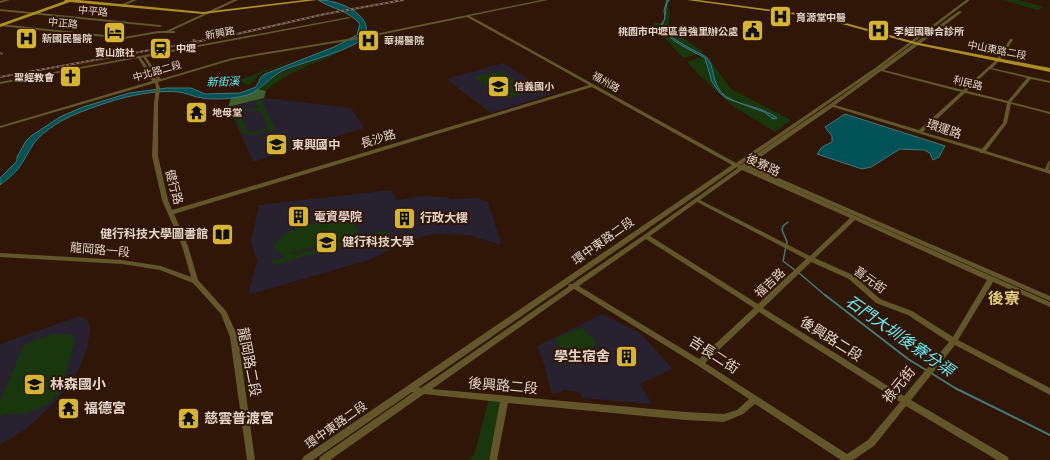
<svg xmlns="http://www.w3.org/2000/svg" width="1050" height="460" viewBox="0 0 1050 460" font-family="Figtree,'Noto Sans TC',sans-serif">
<rect width="100%" height="100%" fill="#2f1606"/>
<path fill="#3a1a06" d="M130,54L131,57L63,70L62,66Z"/>
<path fill="#272130" d="M503,63L553,94L491,113L446,79Z
M264,98L351,108L364,128L253,162L229,108Z
M392,190L397,200L421,196L448,197L450,199L478,198L488,202L501,243L498,244L467,235L433,234L405,242L369,260L248,295L257,261L251,242L259,205Z
M602,314L640,333L673,369L640,384L652,404L582,398L580,392L563,390L559,393L552,394L544,364L537,346Z
M77,317H83L88,321L90,329L87,349L80,367L65,390L50,407L25,430L0,444V344Z"/>
<path fill="#19360c" fill-rule="evenodd" d="M668,0H670L668,5L670,13L668,28L704,52L685,58L682,57L653,25L654,23H660L666,20V10Z
M1003,0H1019L1045,7L1037,10Z
M341,50L342,51C316,64 289,70 267,90H260L268,81L282,72Z
M706,55L731,89L791,120L775,132L731,105H732L700,76L687,62Z
M290,61H292L260,74L249,86L239,80Z
M500,71L533,91L506,98L474,77Z
M261,100L276,130L271,132L269,130L260,134H243L234,115L247,109L259,108L255,101ZM248,110L260,111L268,127L258,132L247,131L240,115Z
M344,217C350,224 355,220 358,231L354,238L387,230L389,234L273,265L271,261L285,257L275,250L274,246C285,225 323,222 344,217ZM348,238L345,241L296,254L291,253Z
M583,327L598,345L568,357L554,339Z
M56,333L72,335L75,341C70,358 66,376 59,392C51,408 20,418 4,413L3,416H0V401L24,344Z
M489,399L502,401L488,460H468L474,455Z"/>
<path fill="#3d6030" d="M257,89L266,91L264,98L228,107L232,96Z"/>
<path fill="#015257" stroke="#457979" d="M318,0C331,0 349,5 359,15C366,21 370,31 362,39C351,50 301,63 284,70C269,77 262,90 247,95C233,99 216,100 202,98C194,97 187,93 179,92C145,89 109,101 78,113C63,119 44,130 34,143C28,152 24,161 18,169C13,175 6,180 0,185V178L17,161V157L26,141L31,136L60,117L83,107L129,93L167,88H191L205,94L240,93L256,87L261,77L265,74L334,47L357,35L360,24C348,10 332,9 318,0Z
M667,0H669C663,8 668,18 661,26C670,37 680,43 693,50C697,52 702,54 706,57C716,66 710,86 727,97C743,107 759,105 777,118L773,119L764,112L726,98L720,93L712,82L705,58C689,49 670,42 660,26L665,19L664,10Z
M845,114L945,146L939,157L933,160L930,153L924,150L900,149L871,167L862,169L817,154L822,147L832,142V136L825,127Z"/>
<g fill="none" stroke-linecap="round" stroke-linejoin="round">
<path stroke="#457979" stroke-width="1.5" d="M788,222L783,226L782,230L787,242L783,261L796,271
M799,273L826,296"/>
<path stroke="#457979" stroke-width="2" d="M825,295L908,359L926,370
M931,373L955,388L1050,435"/>
<path fill="#63562a" fill-rule="evenodd" d="M4,0H10L0,3V1Z
M132,0H137L123,6L120,5Z
M233,0H238L171,31H175V33H158L124,39L0,26V24L124,37L158,31H166Z
M541,0H548L470,16L736,163L875,68L966,0H970L877,70L740,165H741L778,139L830,104L959,11L962,12L936,32L884,70L963,90L997,59L1010,39H1012L1013,40L999,61L992,68L1050,81V83L1031,79L1011,102L1050,112V114L1011,104L1007,123L986,151L1045,169L1048,162L1050,161L1049,170H1050V174L983,153H980V152L833,107L749,165L1050,296V301L745,167L1050,302V307L993,282L958,340L1050,388V395L955,345L911,400L1008,457L1009,460H997L906,406L874,446L853,460H841L755,404L743,414L724,422L686,420L508,403L497,460H489L500,402L424,394L330,460H319L320,457L414,392H412L313,460H302L303,457L732,165L592,87L174,214L188,246L198,280L226,311L238,337L255,460H247L230,337L221,314L193,283L160,270L122,264L0,257V253L122,260L161,266L191,277L182,246L162,200L152,156L154,103L156,88L155,83L0,128V126L152,81L138,58L0,84V82L349,17L351,18L146,57L161,79L232,58L365,36ZM467,17L589,85L172,210L168,200L158,156V103L160,88L158,82L232,60L365,38ZM143,57L157,79H156L141,58ZM990,69L1027,78L1008,101L967,91ZM881,71L961,92L919,130L835,105ZM965,93L1007,103L1003,123L982,149L923,132ZM737,167L738,168L644,235L572,284H569L568,287L421,388L419,387ZM742,170L850,218L810,256L700,200ZM697,202L806,259L758,304L650,236ZM855,220L987,280L953,337L912,311L880,299L853,275L815,258ZM646,239L754,308L699,359L579,286ZM811,262L849,279L876,303L908,315L949,342L904,396L763,308ZM574,289L697,365L749,399L737,410L724,414L686,412L432,389ZM759,312L900,402L868,440L847,454L705,363Z
M0,9L160,25L162,26L160,27L0,11Z
M193,39H195L198,43L197,44H195L192,40Z
M0,52L3,53V55L0,54Z"/>
<path fill="#ab8e24" fill-rule="evenodd" d="M64,0H79L203,12L304,0H317L203,14L70,2L0,27V24L65,1Z
M687,0H698L820,16L919,43L1050,68V72L918,45L820,18Z"/>
<defs>
<path id="rail" d="M0,77L228,36L325,14L403,0"/>
</defs>
<use href="#rail" stroke="#836e60" stroke-width="2"/>
<use href="#rail" stroke="#2f1606" stroke-width="1" stroke-dasharray="2.5" stroke-linecap="butt"/>
</g>
<defs>
<symbol id="hospital-square" viewBox="-11 -11 22 22"><rect x="-9" y="-9" width="18" height="18" rx="4" fill="#d7b434" stroke="#2f1606"/><path d="M-5-5h3v3.5h4V-5h3V5h-3V1.5h-4V5h-3Z" fill="#111"/></symbol>
<symbol id="civic-square" viewBox="-11 -11 22 22"><rect x="-9" y="-9" width="18" height="18" rx="4" fill="#d7b434" stroke="#2f1606"/><path d="M-.6-6.5H3V-4.5H.6V-3L4-1V1h2V6H-6V1h2V-1L-.6-3ZM-1.2 2.5V6h2.4V2.5Z" fill="#111"/></symbol>
<symbol id="hotel-square" viewBox="-11 -11 22 22"><rect x="-9" y="-9" width="18" height="18" rx="4" fill="#d7b434" stroke="#2f1606"/><path d="M-6-4.5h1.5V1H6V5H4.5V3h-9V5H-6ZM-4 0a1.8 1.8 0 1 1 3.6 0ZM.5 0V-2.5h3Q6-2.5 6 0Z" fill="#111"/></symbol>
<symbol id="station-square" viewBox="-11 -11 22 22"><rect x="-9" y="-9" width="18" height="18" rx="4" fill="#d7b434" stroke="#2f1606"/><path d="M-3-6H3Q5-6 5-4V2Q5 4 3 4L4.5 6H3L1.5 4h-3L-3 6H-4.5L-3 4Q-5 4-5 2V-4Q-5-6-3-6ZM-3.5-4v3h7v-3ZM-3.5 1v1.5H-2V1ZM2 1v1.5H3.5V1Z" fill="#111"/></symbol>
<symbol id="church-square" viewBox="-11 -11 22 22"><rect x="-9" y="-9" width="18" height="18" rx="4" fill="#d7b434" stroke="#2f1606"/><path d="M-1.2-6h2.4v3.5h3.3v2.4h-3.3V6h-2.4V-.1h-3.3v-2.4h3.3Z" fill="#111"/></symbol>
<symbol id="school-square" viewBox="-11 -11 22 22"><rect x="-9" y="-9" width="18" height="18" rx="4" fill="#d7b434" stroke="#2f1606"/><path d="M0-5L7-2L0 1L-7-2ZM-4 1L0 2.5L4 1V4Q0 6-4 4Z" fill="#111"/></symbol>
<symbol id="temple-square" viewBox="-11 -11 22 22"><rect x="-9" y="-9" width="18" height="18" rx="4" fill="#d7b434" stroke="#2f1606"/><path d="M0-6L5-2H3V0L6.5 2.5H4V6H1.5V3h-3V6H-4V2.5H-6.5L-3 0V-2H-5Z" fill="#111"/></symbol>
<symbol id="building-square" viewBox="-11 -11 22 22"><rect x="-9" y="-9" width="18" height="18" rx="4" fill="#d7b434" stroke="#2f1606"/><path d="M-4-6H4V6H1V3H-1V6H-4ZM-2.5-4.3h1.7v1.8h-1.7ZM.8-4.3h1.7v1.8H.8ZM-2.5-1h1.7V.8h-1.7ZM.8-1h1.7V.8H.8Z" fill="#111"/></symbol>
<symbol id="library-square" viewBox="-11 -11 22 22"><rect x="-9" y="-9" width="18" height="18" rx="4" fill="#d7b434" stroke="#2f1606"/><path d="M-6-4Q-3-5.5-.7-3.5V5Q-3 3-6 4ZM6-4Q3-5.5 .7-3.5V5Q3 3 6 4Z" fill="#111"/></symbol>
<symbol id="university-square" viewBox="-11 -11 22 22"><rect x="-9" y="-9" width="18" height="18" rx="4" fill="#d7b434" stroke="#2f1606"/><path d="M0-5L7-2L0 1L-7-2ZM-4 1L0 2.5L4 1V4Q0 6-4 4Z" fill="#111"/></symbol>
</defs>
<g fill-rule="evenodd">
<use href="#hospital-square" x="768" y="4" width="25" height="25"/>
<use href="#civic-square" x="740" y="18" width="25" height="25"/>
<use href="#hospital-square" x="866" y="18" width="25" height="25"/>
<use href="#hotel-square" x="102" y="20" width="25" height="25"/>
<use href="#hospital-square" x="14" y="26" width="25" height="25"/>
<use href="#hospital-square" x="356" y="28" width="25" height="25"/>
<use href="#station-square" x="148" y="36" width="25" height="25"/>
<use href="#church-square" x="58" y="64" width="25" height="25"/>
<use href="#school-square" x="486" y="74" width="25" height="25"/>
<use href="#temple-square" x="184" y="100" width="25" height="25"/>
<use href="#school-square" x="264" y="132" width="25" height="25"/>
<use href="#building-square" x="286" y="204" width="25" height="25"/>
<use href="#building-square" x="392" y="206" width="25" height="25"/>
<use href="#library-square" x="210" y="222" width="25" height="25"/>
<use href="#university-square" x="314" y="230" width="25" height="25"/>
<use href="#building-square" x="614" y="344" width="25" height="25"/>
<use href="#school-square" x="22" y="372" width="25" height="25"/>
<use href="#temple-square" x="56" y="396" width="25" height="25"/>
<use href="#temple-square" x="176" y="406" width="25" height="25"/>
</g>
<g text-anchor="middle" dominant-baseline="central" stroke-width="4" stroke-linejoin="round" paint-order="stroke">
<g font-size="10" fill="#e5d3c9" stroke="#2f1606">
<text transform="translate(93 11) rotate(6)">中平路</text>
<text transform="translate(63 23) rotate(6)">中正路</text>
<text transform="translate(220 33) rotate(-11)">新興路</text>
<text transform="translate(997 50) rotate(11)">中山東路二段</text>
<text transform="translate(157 71) rotate(-16)">中北路二段</text>
<text transform="translate(606 82) rotate(30)">福州路</text>
<text transform="translate(968 83) rotate(14)">利民路</text>
</g>
<g font-size="10" font-weight="bold" fill="#e5d3c9" stroke="#2f1606" text-anchor="start">
<text x="796" y="17">育源堂中醫</text>
<text x="738" y="31" text-anchor="end">桃園市中壢區普強里辦公處</text>
<text x="894" y="31">李經國聯合診所</text>
<text x="42" y="38">新國民醫院</text>
<text x="384" y="40">華揚醫院</text>
<text x="176" y="48">中壢</text>
<text x="115" y="52" text-anchor="middle">寶山旅社</text>
<text x="54" y="77" text-anchor="end">聖經教會</text>
<text x="514" y="86">信義國小</text>
<text x="212" y="112">地母堂</text>
</g>
<g font-size="11" font-style="italic" fill="#68e9f4" stroke="#2f1606">
<text transform="translate(223 82) rotate(-2)">新街溪</text>
</g>
<g font-size="12" fill="#e5d3c9" stroke="#2f1606">
<text transform="translate(944 129) rotate(18)">環運路</text>
<text transform="translate(378 139) rotate(-17)">長沙路</text>
<text transform="translate(763 165) rotate(25)">後寮路</text>
<text transform="translate(174 187) rotate(75)">健行路</text>
<text transform="translate(603 241) rotate(-35)">環中東路二段</text>
<text transform="translate(100 250) rotate(5)">龍岡路一段</text>
<text transform="translate(870 280) rotate(36)">喜元街</text>
<text transform="translate(770 283) rotate(-43)">福吉路</text>
<text transform="translate(336 425) rotate(-35)">環中東路二段</text>
</g>
<g font-size="12" font-weight="bold" fill="#e5d3c9" stroke="#2f1606" text-anchor="start">
<text x="292" y="145">東興國中</text>
<text x="314" y="217">電資學院</text>
<text x="420" y="218">行政大樓</text>
<text x="208" y="234" text-anchor="end">健行科技大學圖書館</text>
<text x="342" y="242">健行科技大學</text>
</g>
<g font-size="14" fill="#e5d3c9" stroke="#2f1606">
<text transform="translate(831 339) rotate(32)">後興路二段</text>
<text transform="translate(714 355) rotate(33)">吉長二街</text>
<text transform="translate(249 362) rotate(79)">龍岡路二段</text>
<text transform="translate(899 385) rotate(-51)">祿元街</text>
<text transform="translate(503 386) rotate(5)">後興路二段</text>
</g>
<g font-size="14" font-weight="bold" fill="#e5d3c9" stroke="#2f1606" text-anchor="start">
<text x="610" y="356" text-anchor="end">學生宿舍</text>
<text x="50" y="384">林森國小</text>
<text x="84" y="408">福德宮</text>
<text x="204" y="418">慈雲普渡宮</text>
</g>
<g font-size="16" font-weight="bold" fill="#e1c97c" stroke="#2f1606">
<text x="1004" y="298">後寮</text>
</g>
<g font-size="16" font-style="italic" fill="#68e9f4" stroke="#2f1606">
<text transform="translate(900 336) rotate(35)">石門大圳後寮分渠</text>
</g>
</g>
</svg>
